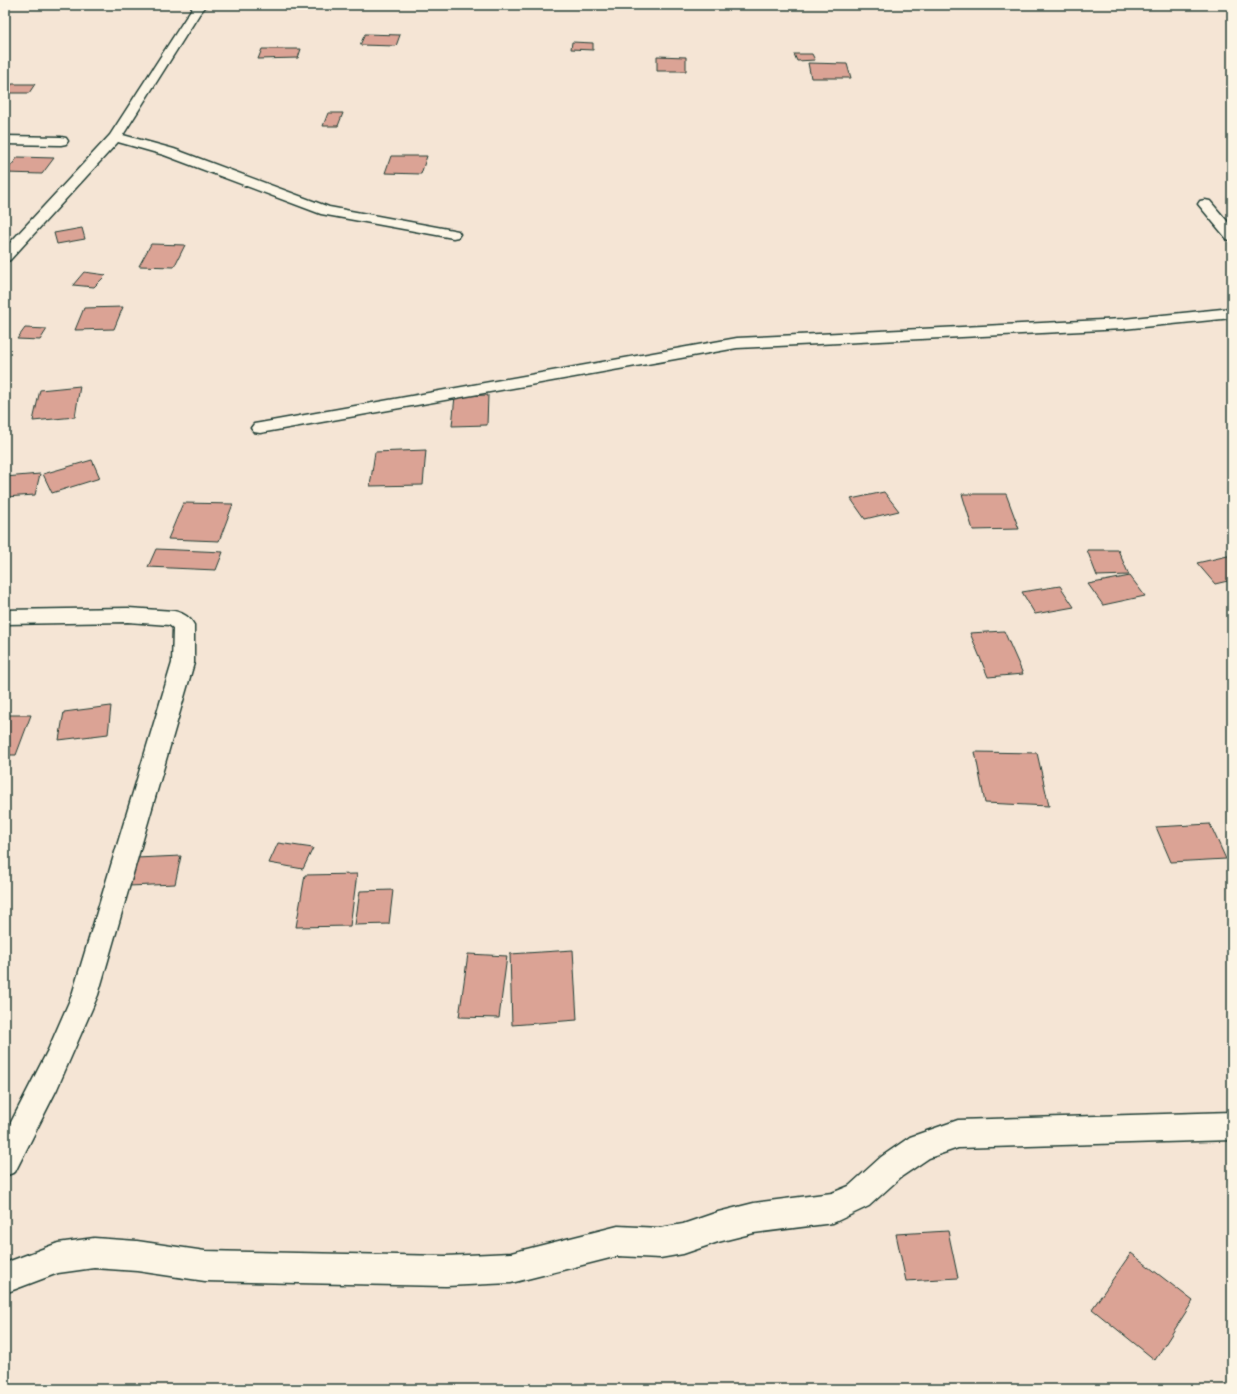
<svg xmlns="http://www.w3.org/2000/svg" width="1237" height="1394" viewBox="0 0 1237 1394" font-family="'Balsamiq Sans',sans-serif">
<rect width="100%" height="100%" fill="#f5e5d5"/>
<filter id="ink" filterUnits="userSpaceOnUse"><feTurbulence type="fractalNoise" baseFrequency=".025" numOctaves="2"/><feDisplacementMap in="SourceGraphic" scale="8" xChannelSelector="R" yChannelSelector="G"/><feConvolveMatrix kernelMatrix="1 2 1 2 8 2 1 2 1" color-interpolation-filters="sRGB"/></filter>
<g filter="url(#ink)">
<path fill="#dba395" stroke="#1f3d34" d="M365,34L400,35L396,46L360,45Z
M572,42L593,43V50L571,49Z
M262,49H301L298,58L258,59Z
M794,54H812L815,60L797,61Z
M657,56L686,57V71H657Z
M808,63L847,64L851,78H811Z
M12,84H35L29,93H6Z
M328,113H343L338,126H323Z
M391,156H427L421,174L385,173Z
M18,157L54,158L42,174L5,173Z
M82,228L85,239L57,244L54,233Z
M151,244L185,245L174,267L139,266Z
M84,272L106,275L94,287L73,285Z
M123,307L114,329L75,330L84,308Z
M25,328L47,329L40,340L17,339Z
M80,386L75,417L33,421L40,390Z
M488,395L487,425L452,426L455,396Z
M426,450L423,485L370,486L375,452Z
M92,460L100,478L52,493L43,474Z
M40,474L35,495L5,497V477Z
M884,492L899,511L865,519L851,499Z
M962,494H1006L1019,529L973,530Z
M183,503L233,504L219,541L168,539Z
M156,549L223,552L216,570L148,567Z
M1087,550H1118L1129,575L1097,576Z
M1232,555V580L1215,584L1197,563Z
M1130,576L1145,596L1103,605L1088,584Z
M1060,586L1074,607L1035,614L1022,592Z
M1004,631L1023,674L988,677L970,633Z
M111,706L108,734L59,740L64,712Z
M5,715H31L16,755H5Z
M975,752L1037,753L1049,806L985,803Z
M1210,824L1226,859L1171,862L1156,827Z
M278,843L313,848L303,869L269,863Z
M181,856L175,884L129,886L136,858Z
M357,874L350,926L296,927L305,875Z
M393,890L389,924L355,925L360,891Z
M573,950L577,1020L512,1025L510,954Z
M468,954L507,956L499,1018L459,1017Z
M948,1231L958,1278L906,1281L896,1234Z
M1131,1253L1193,1301L1155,1360L1092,1309Z"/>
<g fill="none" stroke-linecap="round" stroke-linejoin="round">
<defs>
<path id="street" d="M194,5H207L200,13L123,135L174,149L329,207L453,230L458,231L460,234L458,237L453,238L321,214L164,155L118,142L10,260L5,262V248L110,135Z
M5,136L61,137L66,138L68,141L66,144L61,145L5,144Z
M1205,200L1210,201L1232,227V241L1227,239L1198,204L1200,201Z
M1232,308V318L1123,329L737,348L260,433L254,432L251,428L254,424L260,423L737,338L1123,319Z
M128,608L174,611C183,613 190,617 194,625V663L98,995L57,1089L15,1172L5,1176V1134L48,1050L72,995L172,663L173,628L169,625L128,622L5,624V610Z
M1232,1112V1140L958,1148L929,1158L901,1177L869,1206L833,1223L754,1233L718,1242L683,1254L660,1258L618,1256L511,1283L446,1286L205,1281L137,1271L94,1268L58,1273L5,1293V1263L58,1243L94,1238L137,1241L205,1251L446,1256L511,1253L618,1226L660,1228L683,1224L718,1212L754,1203L832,1193L849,1186L881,1157L910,1137L958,1120Z"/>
</defs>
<use href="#street" stroke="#1f3d34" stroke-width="3"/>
<use href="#street" fill="#fcf5e5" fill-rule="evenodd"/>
</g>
</g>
<rect width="1237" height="1394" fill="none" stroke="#fcf5e5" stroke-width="20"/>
<rect x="10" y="10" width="1217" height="1374" fill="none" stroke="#1f3d34" stroke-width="1.5" filter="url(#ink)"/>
</svg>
